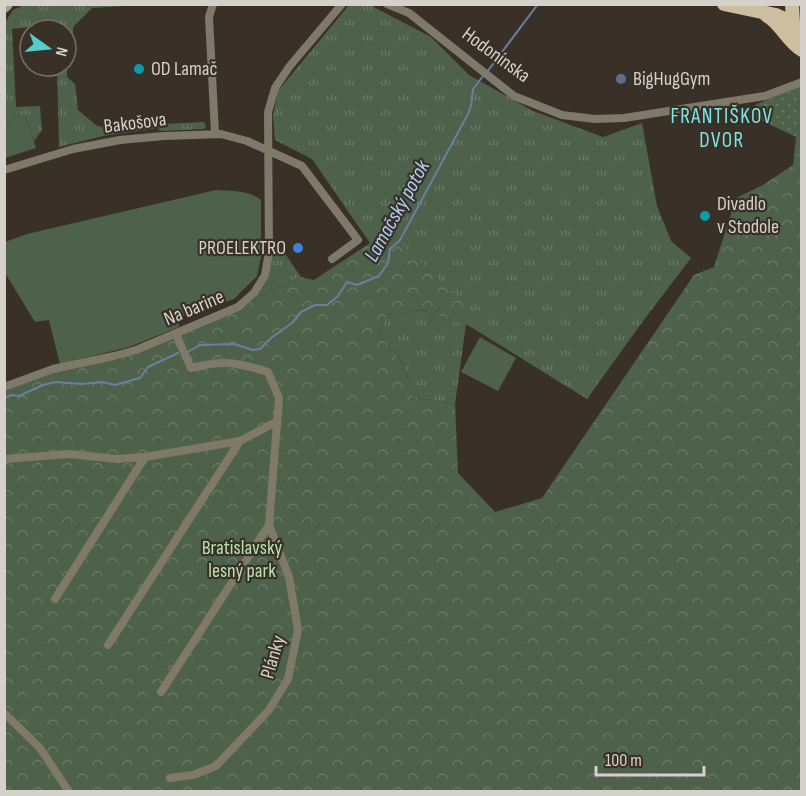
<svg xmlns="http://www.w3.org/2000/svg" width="806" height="796" viewBox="0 0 806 796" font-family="'Sofia Sans Condensed',sans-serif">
<defs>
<pattern id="grass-tufts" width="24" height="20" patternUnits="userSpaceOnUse" patternTransform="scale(1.5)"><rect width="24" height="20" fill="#4e614a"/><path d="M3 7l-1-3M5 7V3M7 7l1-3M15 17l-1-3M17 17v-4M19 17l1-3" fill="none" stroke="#677763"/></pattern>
<pattern id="forest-crowns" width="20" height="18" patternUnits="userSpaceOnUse" patternTransform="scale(1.5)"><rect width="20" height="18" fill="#4e614a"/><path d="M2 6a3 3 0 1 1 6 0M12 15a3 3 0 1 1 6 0" fill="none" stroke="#677763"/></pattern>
<pattern id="garden-dots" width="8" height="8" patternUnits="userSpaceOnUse" patternTransform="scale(1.5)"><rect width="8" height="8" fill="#4e614a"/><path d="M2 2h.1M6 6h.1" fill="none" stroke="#677763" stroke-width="1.8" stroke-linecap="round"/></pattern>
</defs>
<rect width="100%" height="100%" fill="#393128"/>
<path fill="url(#grass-tufts)" d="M24,5H137L92,8L73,27V53L67,60V77L75,84L78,110L97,126L104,127L204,122L206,127L204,129L160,131L158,128L103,136L59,147L57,66H66V30H56V26L51,25L12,29L16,107L40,106L42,130L34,141L25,115L5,122L4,24L13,10Z
M349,5H370L431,37L469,75L533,111L603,137L642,123L657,206L671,241L691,258L643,321L587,399L466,324L455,404L413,397L404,365L379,334L387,315L421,310L465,324L396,239L370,243L312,159L275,140L273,116L278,91Z
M274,242H277L301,277L255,298C266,281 271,263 274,242Z"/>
<path fill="url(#forest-crowns)" d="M801,130V791L5,792V387L58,368L115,360L238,311L255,298L301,277L314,280L370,243L396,239L469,307L465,324L421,310L387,315L379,334L404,365L413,397L455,404L458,473L495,512L542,498L694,275L714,267L736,198L763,185L793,165L796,137Z"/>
<path fill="#4e614a" d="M25,115L36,148L5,158V122Z
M216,190C231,191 249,190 261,200V257L257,276L234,299L178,318L179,327L129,347L60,364L49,320L35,322L5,273V242L27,234Z
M480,337L516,358L498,391L461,372Z"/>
<path fill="url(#garden-dots)" d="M801,86V130L796,137L752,116L755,105Z"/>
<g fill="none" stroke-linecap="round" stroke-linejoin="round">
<path stroke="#68809d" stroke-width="2" d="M487,72L538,4
M186,353L200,345L234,344L253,350L260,349L271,338L292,323L301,312L315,305H327L338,296L347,282L357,285L379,276L388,263L390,249L400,240L468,114L471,106L473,89L483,76
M4,398L12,395L19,396L43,385L56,382L82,384L102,382L115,385L140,378L148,367L178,353"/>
<path stroke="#7f796a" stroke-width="8" d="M213,4L209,17L215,133
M387,4L409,13L514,96L562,115L595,119L624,118L765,96L802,82
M4,170L73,149L120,140L164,136L221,134L247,141L302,166L358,240L332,259
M4,387L53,369L114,356L136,350L238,307L254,293L265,275L269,252L268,112L275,88L289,67L342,4
M4,459L69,454L117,459L145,457L240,441L276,422
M55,599L145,457
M108,645L240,441
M161,692L269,525
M4,713L40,748L69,792
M170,778L193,775L216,766L269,710L288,679L298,630L289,577L269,525L279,398L268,372C236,362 224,360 191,368L176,334"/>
<path stroke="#aba088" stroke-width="12" d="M4,7L7,4"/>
<path stroke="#ccbe9f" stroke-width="14" d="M724,4L776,15L793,23
M792,4L793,23L802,37
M766,15C781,23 787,41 802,50"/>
</g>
<g fill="#0f9aa8" stroke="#393128" stroke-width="2">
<circle cx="139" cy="69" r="6"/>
<circle cx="705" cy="216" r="6"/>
</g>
<circle fill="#5c6f8a" stroke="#393128" stroke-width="2" cx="621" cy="79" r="6"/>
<circle fill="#3f7fe0" stroke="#393128" stroke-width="2" cx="298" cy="248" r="6"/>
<g text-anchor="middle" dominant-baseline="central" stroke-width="4.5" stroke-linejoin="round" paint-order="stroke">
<g font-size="20" fill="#d5d0ca" stroke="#393128">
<text transform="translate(496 55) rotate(36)">Hodonínska</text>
<text transform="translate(135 123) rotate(-7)">Bakošova</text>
<text transform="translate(194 308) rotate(-23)">Na barine</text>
<text transform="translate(273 657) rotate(-74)">Plánky</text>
</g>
<g font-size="20" fill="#d5d0ca" stroke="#393128" text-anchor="start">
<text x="151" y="69">OD Lamač</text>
<text x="633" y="79">BigHugGym</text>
<text x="717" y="204">Divadlo<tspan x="717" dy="23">v Stodole</tspan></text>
<text x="286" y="248" text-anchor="end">PROELEKTRO</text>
</g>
<g font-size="20" fill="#b7e1ad" stroke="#393128">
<text x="242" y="548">Bratislavský<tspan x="242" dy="23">lesný park</tspan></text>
</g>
<g font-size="21" letter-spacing="1.5" fill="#7de8e3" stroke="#393128">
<text x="722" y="116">FRANTIŠKOV<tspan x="722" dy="24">DVOR</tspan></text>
</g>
<g font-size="21" font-style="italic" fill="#aed0f7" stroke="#393128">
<text transform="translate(397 211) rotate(-61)">Lamačský potok</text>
</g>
</g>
<rect width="806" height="796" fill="none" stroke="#d5d0ca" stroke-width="12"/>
<g transform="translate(48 48) rotate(105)"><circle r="28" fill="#393128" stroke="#777169" stroke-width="1.5"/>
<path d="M0-4.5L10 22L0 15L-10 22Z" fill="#54cdc8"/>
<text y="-9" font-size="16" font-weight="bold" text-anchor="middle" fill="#d5d0ca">N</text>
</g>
<path d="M596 766v9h108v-9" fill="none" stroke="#d5d0ca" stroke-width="3"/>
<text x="605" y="766" font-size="18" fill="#d5d0ca" stroke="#393128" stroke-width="4.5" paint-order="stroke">100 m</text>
</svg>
